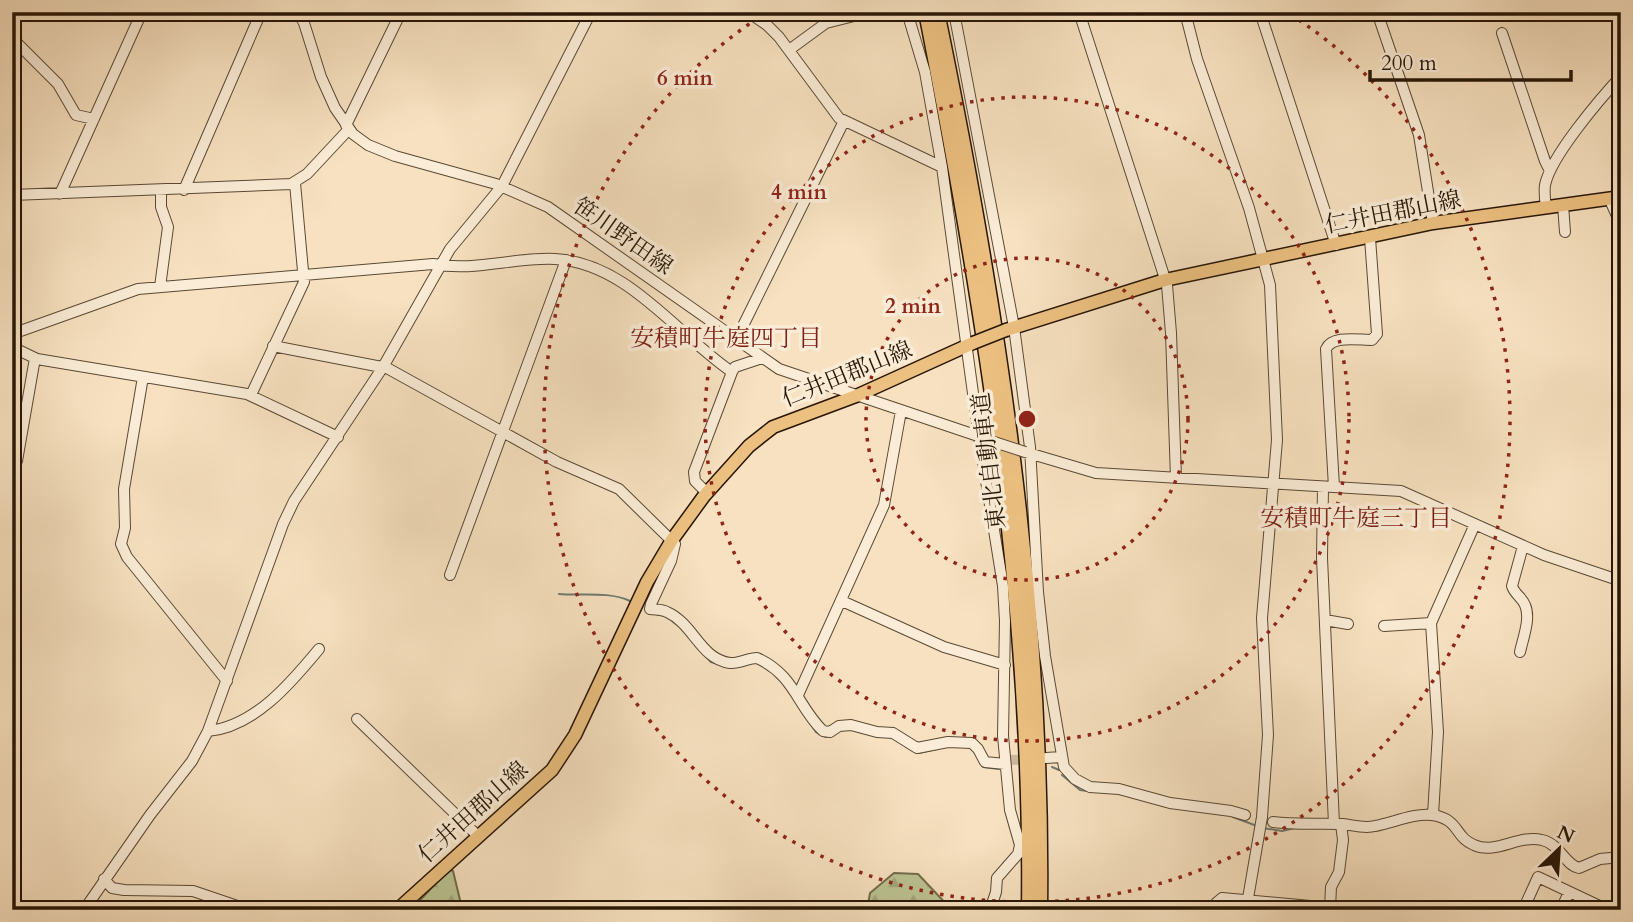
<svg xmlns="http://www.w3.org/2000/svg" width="1633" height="922" viewBox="0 0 1633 922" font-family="Cardo,'Noto Serif JP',serif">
<defs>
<pattern id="forest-firs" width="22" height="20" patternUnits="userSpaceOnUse" patternTransform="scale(1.75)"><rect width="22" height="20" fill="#bcc393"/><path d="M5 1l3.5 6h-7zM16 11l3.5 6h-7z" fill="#a2a77d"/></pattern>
</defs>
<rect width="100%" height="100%" fill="#f7e1c0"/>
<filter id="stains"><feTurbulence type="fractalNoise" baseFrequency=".00286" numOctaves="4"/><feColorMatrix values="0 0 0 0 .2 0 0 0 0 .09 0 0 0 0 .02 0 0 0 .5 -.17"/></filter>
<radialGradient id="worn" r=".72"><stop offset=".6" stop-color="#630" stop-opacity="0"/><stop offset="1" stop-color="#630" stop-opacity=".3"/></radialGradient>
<path fill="url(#forest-firs)" stroke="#726c4c" stroke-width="2" d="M449,869L453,871L461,904L465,910H411Z
M894,873L918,874L950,908L1005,910H867L870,893Z"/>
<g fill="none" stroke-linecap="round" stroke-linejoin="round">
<path stroke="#6e7a71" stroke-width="2" d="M559,594C581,596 609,591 630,601
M697,647L711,662L729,667
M808,720L816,732L826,737
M904,745L913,751
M919,753L937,749
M977,756L983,767L999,769
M1052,767L1059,770
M1062,775L1080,790L1087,791
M1233,817L1257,826
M1263,828L1282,831L1295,828
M1563,862L1569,869L1578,872"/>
<path stroke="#cdb89b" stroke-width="10" stroke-dasharray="10 5" stroke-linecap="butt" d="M1011,760L1031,759"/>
<defs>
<path id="minor" d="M298,12L304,23L321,77L335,108L353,134L368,145L395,156L496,184L548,207L779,369L984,438
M748,12L767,25L779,37L839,118L942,167
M907,12L925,72L942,167L979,437L1003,586L1005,621L1003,736L1010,810L1020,845L1018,854L997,878L996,892L990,910
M954,12L1014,327L1030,447L1038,592L1045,656L1064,767L1075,779L1090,787L1119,789L1170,803L1231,811L1245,815
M1079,12L1167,285L1171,333L1176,478
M1185,12L1197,59L1249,208L1270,285L1277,440L1262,618L1268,735L1262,817L1246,910
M1260,12L1336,245
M1377,12L1419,135L1433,223
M1502,33L1545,161L1550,171
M12,38L58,84L76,115L94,119
M789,50L826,23L870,12
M346,125L401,12
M184,190L261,12
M60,194L142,12
M12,195L291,184L307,174L349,129
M1609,198L1621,225
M1563,205L1565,232
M1546,207C1545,200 1544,192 1545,185C1551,156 1600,99 1621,76
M160,287L168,227L161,207V190
M12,334L138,289L433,264C474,272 514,257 555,259C628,263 676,334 732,372
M736,340L844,121
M273,346L387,368L557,462L619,489L675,544L671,561L651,604L650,609C656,610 661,609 667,612C694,624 700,659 730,663C739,664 748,658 757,658C795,675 797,706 823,731L830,732L839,726L851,725L877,732L893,733L917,748L948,742L972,743L978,749L985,762L1005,764
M12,347L37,359L247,394L338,437
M143,377L124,489L125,528L121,544L127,557L227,681
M251,395L304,282L295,183
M1025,452L1096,473L1401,491L1544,555L1621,581
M17,461L35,358
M1323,487L1322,558L1334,824
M1334,487L1326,349C1332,335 1358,340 1372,340L1377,334L1370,238
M707,493L695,481L694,472L732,372L735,367L762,358
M450,575L566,260
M842,601L944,647L1005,665
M1325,620L1348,624
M1384,626L1431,623
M1520,652C1523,638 1531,618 1525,605C1522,597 1515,595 1512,586L1523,546
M798,695L884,505L901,411
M357,719L478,836
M208,731C254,727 291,683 319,649
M1046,758L1061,757
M1433,815L1438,732L1431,623L1475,524
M1273,822C1296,825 1320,823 1343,824C1353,825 1364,829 1375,826C1393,823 1413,813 1432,815C1460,819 1454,837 1474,845C1496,855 1519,834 1542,840C1560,844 1565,865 1579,868L1600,859L1621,857
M104,879L112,888L124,890L193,891L249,910
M1330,908L1331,887L1339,872L1343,840L1341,824
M84,910L150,815L192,761L208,731L283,524L294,501L383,367L450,249L502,186L591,12
M1101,910L1106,908L1114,910
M1215,910L1216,903L1222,898L1354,910
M1523,910L1538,877L1608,910
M1561,910L1569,892"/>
<path id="major" d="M1006,330L1165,280L1433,223L1621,197
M397,910L552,770L575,735L647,582L672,540L704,496L749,446L773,427L856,396L973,343"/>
<path id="highway" d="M926,12C984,308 1033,608 1029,910
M937,12C998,307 1044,608 1040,910"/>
</defs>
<use href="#minor" stroke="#5b4934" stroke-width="12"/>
<use href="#major" stroke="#271606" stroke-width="15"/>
<use href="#highway" stroke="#271606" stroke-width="17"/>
<use href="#minor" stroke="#faecd6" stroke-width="10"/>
<use href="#major" stroke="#ecc080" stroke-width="12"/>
<use href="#highway" stroke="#ecc080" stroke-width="14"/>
<defs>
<path id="minor-bridge" d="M985,439L1025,452"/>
<path id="major-bridge" d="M973,343L1006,330"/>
</defs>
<use href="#minor-bridge" stroke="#5b4934" stroke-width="12" stroke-linecap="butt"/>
<use href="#major-bridge" stroke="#271606" stroke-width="15" stroke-linecap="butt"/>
<use href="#minor-bridge" stroke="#faecd6" stroke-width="10"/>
<use href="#major-bridge" stroke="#ecc080" stroke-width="12"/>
</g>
<g fill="none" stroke="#8f2418" stroke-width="3.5" stroke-dasharray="3.5 7">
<circle cx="1027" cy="419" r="161"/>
<circle cx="1027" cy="419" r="322"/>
<path d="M1290 14A483 483 0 1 1 764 14"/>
</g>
<g text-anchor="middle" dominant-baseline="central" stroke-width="7" stroke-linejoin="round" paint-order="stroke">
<g font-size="23" fill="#271606" stroke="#faecd6">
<text transform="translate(1393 212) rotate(-11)">仁井田郡山線</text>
<text transform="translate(623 236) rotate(35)">笹川野田線</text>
<text transform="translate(847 374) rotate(-22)">仁井田郡山線</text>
<text transform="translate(989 461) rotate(-97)">東北自動車道</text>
<text transform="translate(473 812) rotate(-42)">仁井田郡山線</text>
</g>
<g font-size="24" fill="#7a1f14" stroke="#faecd6">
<text x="726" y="338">安積町牛庭四丁目</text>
<text x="1356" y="518">安積町牛庭三丁目</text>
</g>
</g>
<circle cx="1027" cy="419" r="10" fill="#8f2418" stroke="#faecd6" stroke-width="3.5"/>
<g font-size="21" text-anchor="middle" font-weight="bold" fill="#8f2418" stroke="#faecd6" stroke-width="7" stroke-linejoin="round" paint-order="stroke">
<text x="685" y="85">6 min</text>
<text x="799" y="199">4 min</text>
<text x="913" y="313">2 min</text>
</g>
<rect width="1633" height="922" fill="none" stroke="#f7e1c0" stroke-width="42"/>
<rect x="14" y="14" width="1605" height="894" fill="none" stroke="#271606" stroke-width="3.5"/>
<rect x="21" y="21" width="1591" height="880" fill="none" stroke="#271606" stroke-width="2"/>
<g transform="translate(1559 849) rotate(25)" stroke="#faecd6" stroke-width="5" paint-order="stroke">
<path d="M0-5L12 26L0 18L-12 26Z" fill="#271606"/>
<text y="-10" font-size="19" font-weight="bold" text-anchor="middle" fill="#271606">N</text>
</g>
<path d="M1370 70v10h201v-10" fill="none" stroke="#271606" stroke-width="3.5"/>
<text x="1381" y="70" font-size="21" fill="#271606" stroke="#faecd6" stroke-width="5" paint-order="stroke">200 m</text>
<rect width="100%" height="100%" filter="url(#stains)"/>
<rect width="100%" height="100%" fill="url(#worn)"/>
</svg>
